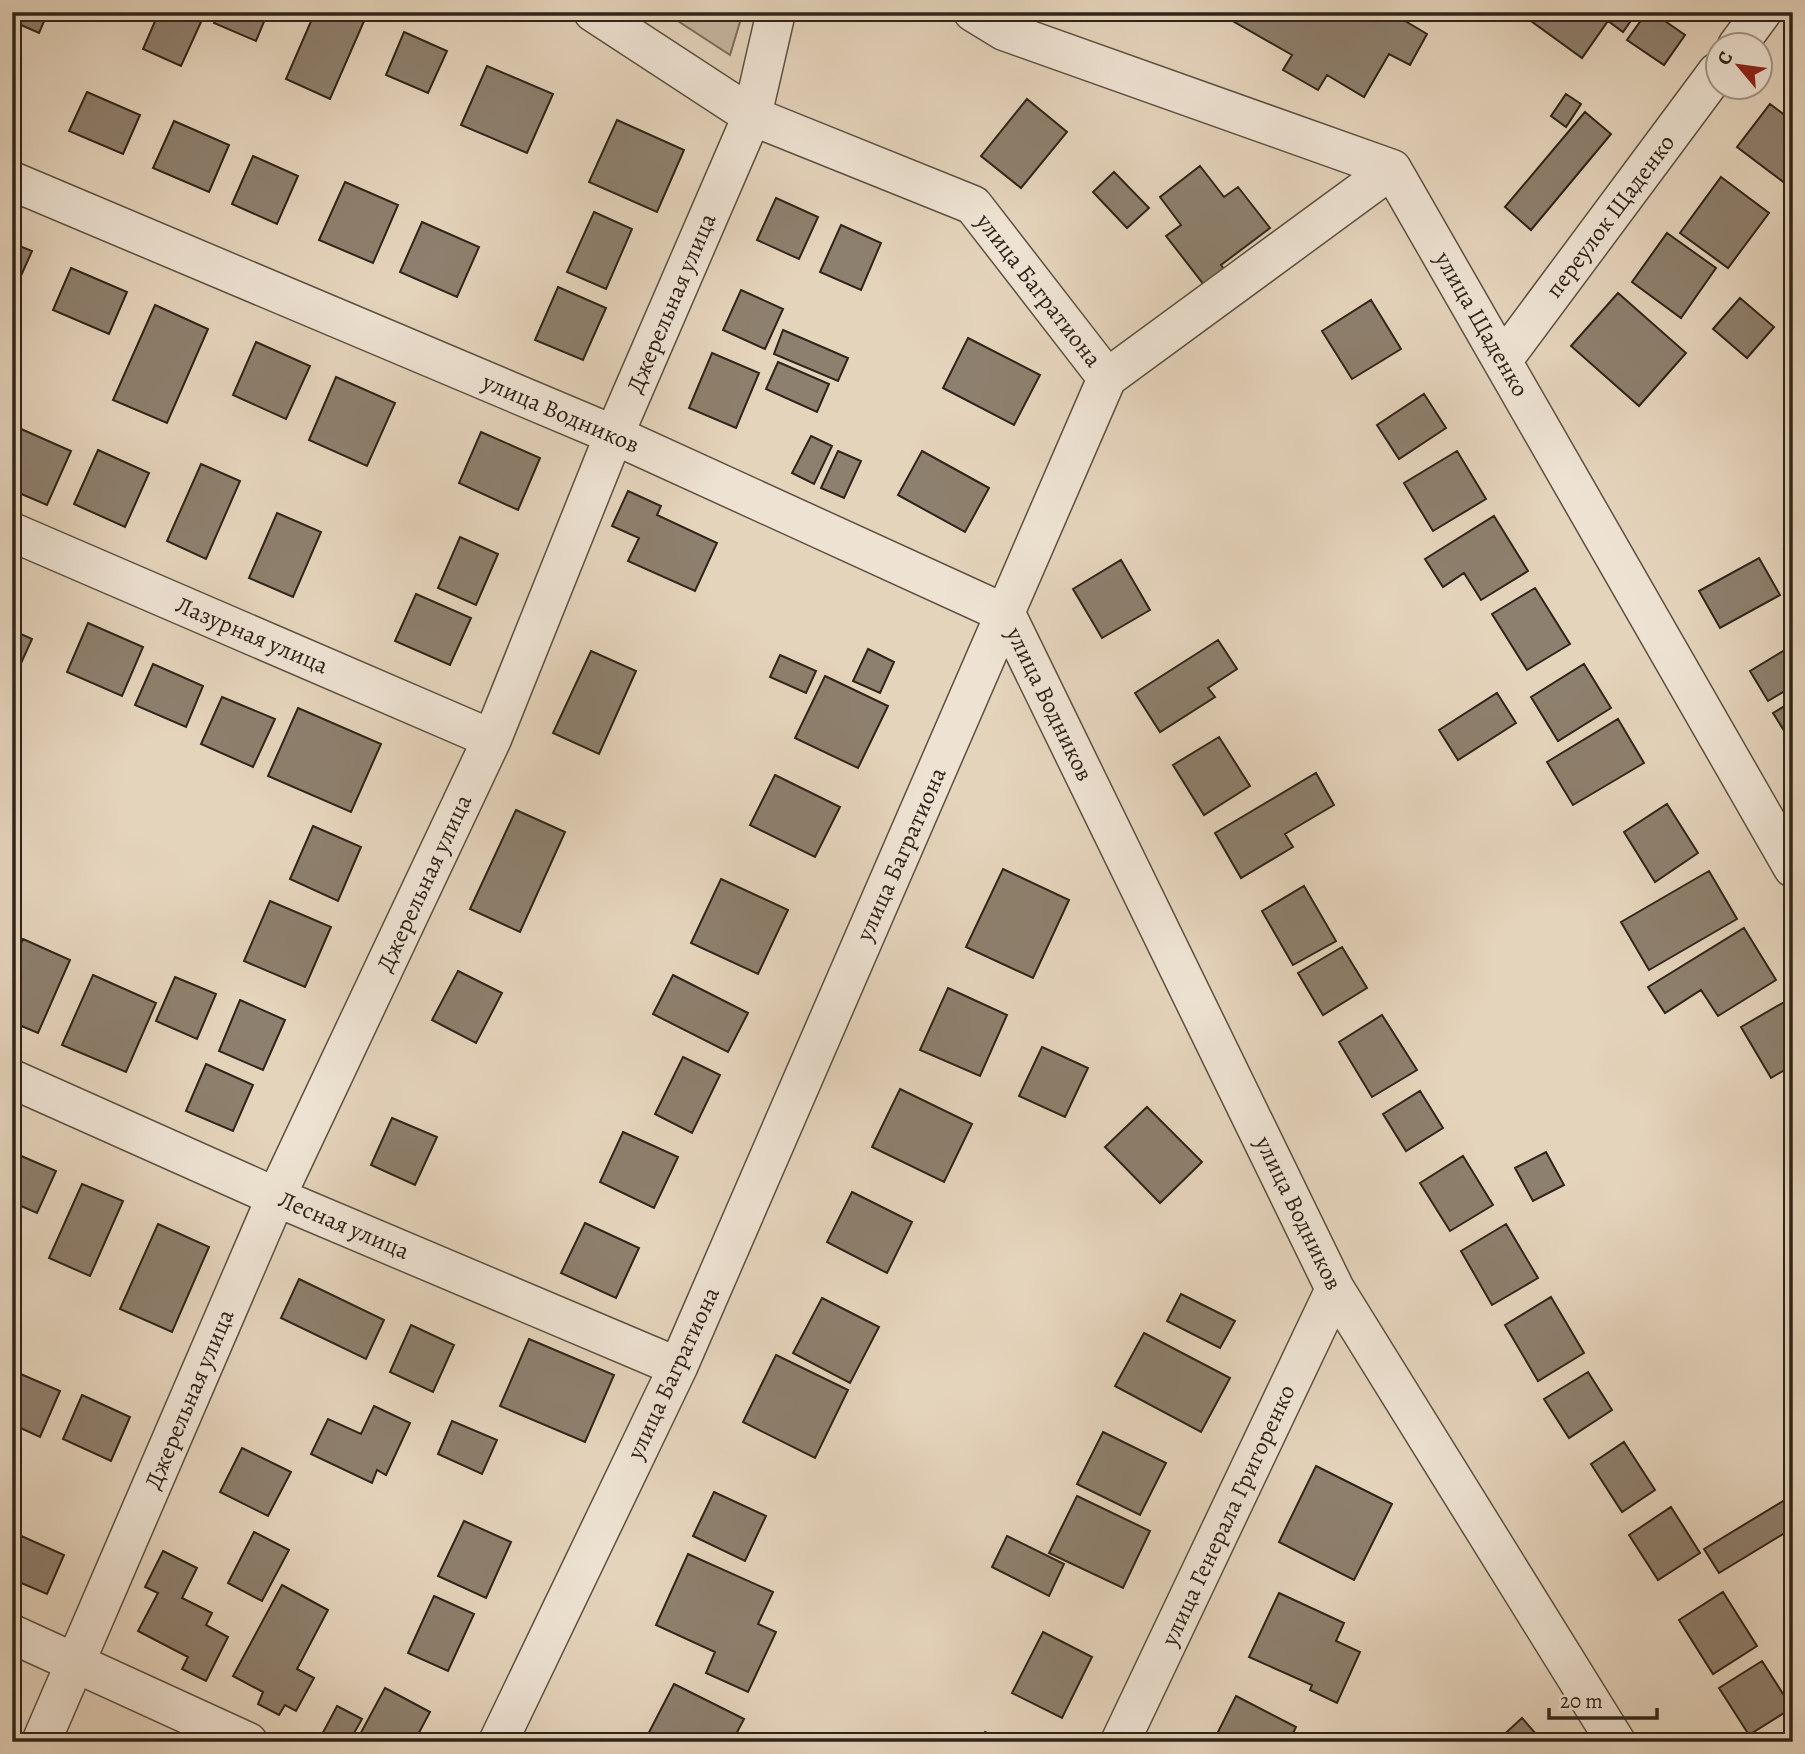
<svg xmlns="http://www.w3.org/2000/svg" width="1805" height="1754" viewBox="0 0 1805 1754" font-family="Alegreya,serif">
<rect width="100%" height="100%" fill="#e5d4bc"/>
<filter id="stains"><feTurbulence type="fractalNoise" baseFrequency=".00286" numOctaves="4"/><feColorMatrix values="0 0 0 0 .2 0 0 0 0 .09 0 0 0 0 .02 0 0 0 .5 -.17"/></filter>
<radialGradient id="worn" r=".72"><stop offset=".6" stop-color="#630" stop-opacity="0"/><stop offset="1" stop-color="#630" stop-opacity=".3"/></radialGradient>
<path fill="#c6b6a0" stroke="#7b6d5d" stroke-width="2" d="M664,12H743L730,55Z"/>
<path fill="#8e806e" stroke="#30241a" stroke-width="2" d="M12,12H48L39,33L12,21Z
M159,12H179L201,22L181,66L143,49Z
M218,12H268L256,41L214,23Z
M315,12H368L330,99L286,79Z
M1217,12H1358L1372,20L1376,12H1390L1427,34L1410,65L1389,54L1364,97L1327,75L1318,90L1283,70L1292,55Z
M1637,12L1623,32L1608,21L1582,58L1520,13Z
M1647,12H1652L1685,35L1664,65L1627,40Z
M404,32L447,51L428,93L386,75Z
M12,55L21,59L12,80Z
M487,66L553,94L527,153L461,125Z
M87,92L140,115L123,154L69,131Z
M1566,94L1581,104L1566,127L1551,116Z
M1027,99L1067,132L1021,188L981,156Z
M1770,104L1790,119L1793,116V175L1786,184L1737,147Z
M1585,112L1611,134L1531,230L1505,207Z
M617,120L684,150L657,212L589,182Z
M174,121L229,145L209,192L153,168Z
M253,156L298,176L277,224L232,204Z
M1200,166L1224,197L1238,187L1270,228L1221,265L1228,274L1208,290L1166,236L1181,225L1160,197Z
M1114,172L1149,208L1127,228L1093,192Z
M1721,177L1769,213L1728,268L1680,233Z
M345,182L398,205L373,263L319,240Z
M776,198L818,217L799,259L757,240Z
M594,212L632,229L606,289L567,272Z
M422,222L479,247L457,297L400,272Z
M841,225L881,243L861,290L820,272Z
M1667,233L1716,268L1681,318L1632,282Z
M12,243L32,251L12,296Z
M71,268L127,292L109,334L53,310Z
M558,287L606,308L583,360L535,340Z
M741,290L783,309L765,349L723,330Z
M1618,293L1686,353L1639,406L1571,346Z
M1740,298L1774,327L1747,358L1713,329Z
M1371,300L1401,349L1352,379L1322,331Z
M155,305L208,329L167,423L113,400Z
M783,330L848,358L838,381L774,354Z
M968,338L1040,375L1014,425L943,388Z
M256,342L310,366L286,419L233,395Z
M712,353L759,373L736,428L689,408Z
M778,362L829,384L817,412L766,389Z
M336,377L395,403L367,466L309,440Z
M1424,394L1446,428L1399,459L1377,425Z
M12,425L71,451L47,505L12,490Z
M481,432L540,458L518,510L459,483Z
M811,436L832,446L814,484L792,473Z
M98,450L149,473L125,527L74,504Z
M838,451L861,461L844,498L821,488Z
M922,451L989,488L965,532L898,495Z
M1457,451L1486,499L1433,531L1404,483Z
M201,464L240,481L206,559L167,541Z
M628,491L661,506L657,515L717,543L695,591L628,561L639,538L612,526Z
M277,513L321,532L293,597L249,578Z
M1494,516L1528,571L1481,600L1464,573L1443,587L1425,559Z
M460,537L498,554L476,605L438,588Z
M1793,544V563L1784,549Z
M1759,558L1780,595L1720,628L1699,591Z
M1121,560L1150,610L1102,638L1073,589Z
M1535,588L1570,644L1527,670L1492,614Z
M416,594L471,618L450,665L395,641Z
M88,623L143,647L122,696L67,672Z
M12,630L32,639L12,683Z
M1218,640L1237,669L1208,688L1215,697L1160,732L1135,693Z
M1793,645V686L1768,701L1750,671Z
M868,649L894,662L880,693L853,681Z
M591,651L636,671L599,754L553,733Z
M780,655L816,671L806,693L770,677Z
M153,664L203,686L186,727L135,705Z
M1584,664L1611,708L1558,741L1531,697Z
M825,676L888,706L858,768L795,738Z
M1497,693L1516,723L1458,760L1439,730Z
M222,697L275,719L253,767L201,744Z
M1793,701V745L1773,713Z
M298,708L381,744L351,812L268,776Z
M1618,719L1644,763L1573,805L1547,762Z
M1219,737L1250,786L1204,815L1173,765Z
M1316,773L1334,805L1285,834L1293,847L1241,878L1215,833Z
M775,775L840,807L815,857L750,825Z
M1667,804L1698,853L1655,882L1624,832Z
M516,810L565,832L520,932L470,909Z
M313,826L361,847L338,901L290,879Z
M1003,869L1069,900L1033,978L966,947Z
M1709,871L1737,919L1649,970L1621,922Z
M721,879L788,910L758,974L691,943Z
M1304,886L1336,941L1293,965L1262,911Z
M270,901L331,927L305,987L244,961Z
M1744,928L1776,980L1718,1016L1701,990L1665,1013L1648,987Z
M23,939L70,960L38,1033L12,1022V963Z
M1342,947L1367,988L1323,1015L1298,973Z
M458,971L502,993L476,1043L432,1020Z
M93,975L156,1003L126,1072L62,1045Z
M673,975L748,1013L728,1052L653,1014Z
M175,977L216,994L197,1039L156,1021Z
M948,988L1007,1015L980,1076L920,1050Z
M240,1000L285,1020L263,1070L219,1051Z
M1786,1001L1793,1013V1065L1771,1078L1741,1027Z
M1382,1015L1417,1070L1372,1097L1339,1042Z
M1042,1047L1088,1068L1065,1117L1019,1096Z
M683,1057L720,1075L692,1133L655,1114Z
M206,1064L253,1085L233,1131L186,1111Z
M900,1089L972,1124L944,1182L872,1147Z
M1420,1091L1443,1128L1406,1151L1383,1114Z
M1147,1107L1202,1162L1160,1203L1105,1147Z
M392,1118L437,1137L415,1185L371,1165Z
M623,1132L678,1157L654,1208L600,1182Z
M12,1152L56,1171L37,1213L12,1202Z
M1546,1152L1564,1185L1533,1201L1515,1168Z
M1463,1156L1493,1205L1450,1231L1420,1183Z
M82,1184L123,1201L90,1276L49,1258Z
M852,1192L912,1222L887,1273L827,1242Z
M585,1223L639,1248L616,1298L561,1273Z
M158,1224L209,1247L172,1332L120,1309Z
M1506,1224L1538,1278L1492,1305L1461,1251Z
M299,1279L384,1320L366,1359L281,1318Z
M1181,1294L1235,1321L1220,1348L1167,1321Z
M1551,1297L1584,1353L1538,1381L1505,1325Z
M822,1298L879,1327L850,1383L793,1353Z
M411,1325L454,1345L433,1392L390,1372Z
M1144,1333L1230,1378L1201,1432L1115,1386Z
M529,1339L614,1375L585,1442L500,1406Z
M776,1355L848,1390L815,1458L743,1422Z
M16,1372L60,1391L40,1437L12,1424V1382Z
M1588,1372L1612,1410L1569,1438L1544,1399Z
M82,1395L130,1417L111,1461L63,1439Z
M374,1406L410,1423L386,1475L377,1470L372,1483L311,1454L328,1419L361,1434Z
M452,1421L497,1440L482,1474L438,1454Z
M1103,1432L1166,1463L1140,1515L1077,1484Z
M1624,1442L1655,1490L1622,1512L1591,1464Z
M242,1448L291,1472L268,1516L220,1492Z
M1316,1466L1392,1504L1354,1580L1279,1542Z
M714,1492L766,1516L745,1561L693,1536Z
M1793,1495V1528L1719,1573L1704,1549Z
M1077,1496L1150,1531L1123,1588L1049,1553Z
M1671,1507L1700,1553L1658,1580L1629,1535Z
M464,1521L511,1542L486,1598L438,1576Z
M254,1532L289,1550L262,1601L228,1583Z
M19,1535L64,1555L47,1594L12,1579V1550Z
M1007,1536L1064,1564L1049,1596L992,1567Z
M163,1551L197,1568L182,1598L212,1613L206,1625L228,1637L206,1681L182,1669L188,1657L138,1631L158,1593L145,1587Z
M688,1554L773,1592L758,1624L776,1632L748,1692L706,1673L715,1652L656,1625Z
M282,1585L328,1610L297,1669L314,1678L296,1711L285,1705L279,1715L258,1704L263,1692L233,1676Z
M1723,1592L1757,1646L1713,1674L1679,1620Z
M1279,1593L1344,1623L1336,1641L1360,1652L1337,1703L1310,1690L1312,1685L1249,1657Z
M434,1596L474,1614L448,1671L408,1653Z
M1043,1632L1092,1657L1062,1718L1012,1693Z
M1762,1661L1792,1708L1749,1735L1719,1688Z
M674,1684L744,1719L732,1742H644Z
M385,1688L430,1712L414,1742H365L358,1738Z
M1236,1696L1296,1727L1289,1742H1213Z
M337,1706L362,1719L349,1742H318Z
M1522,1718L1543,1742H1496Z
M985,1732L1004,1742H980Z"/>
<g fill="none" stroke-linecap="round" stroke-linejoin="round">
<defs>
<path id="minor" d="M973,12L1004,31L1392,169L1793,868
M1737,46L1762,12
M12,181L614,435L1006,614L1335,1289L1616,1742
M1503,360L1717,72
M1107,378L1392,169
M12,532L492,739
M12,1079L276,1197L678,1367
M12,1634L248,1742
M41,1742L276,1197L492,739L614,435L752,116L776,12
M498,1742L678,1367L1107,378L973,205L752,116L593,12
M1120,1742L1335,1289"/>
</defs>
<use href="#minor" stroke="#5d5042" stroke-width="41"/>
<use href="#minor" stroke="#eee3d3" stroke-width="38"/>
</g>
<g text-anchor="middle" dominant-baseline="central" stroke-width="5" stroke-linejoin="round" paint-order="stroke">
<g font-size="24" fill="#30241a" stroke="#eee3d3">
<text transform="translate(1610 216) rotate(-53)">переулок Щаденко</text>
<text transform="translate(1039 290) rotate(52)">улица Багратиона</text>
<text transform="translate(671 303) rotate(-67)">Джерельная улица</text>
<text transform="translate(1482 324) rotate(60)">улица Щаденко</text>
<text transform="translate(561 413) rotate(23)">улица Водников</text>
<text transform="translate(252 635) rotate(23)">Лазурная улица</text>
<text transform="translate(1050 704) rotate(64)">улица Водников</text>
<text transform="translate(901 854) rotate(-66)">улица Багратиона</text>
<text transform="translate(424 883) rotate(-65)">Джерельная улица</text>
<text transform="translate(1299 1213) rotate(64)">улица Водников</text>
<text transform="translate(344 1225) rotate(23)">Лесная улица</text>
<text transform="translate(673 1373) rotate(-65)">улица Багратиона</text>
<text transform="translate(189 1399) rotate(-67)">Джерельная улица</text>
<text transform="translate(1228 1515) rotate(-65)">улица Генерала Григоренко</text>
</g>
</g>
<rect width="1805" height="1754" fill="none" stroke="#e5d4bc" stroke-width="42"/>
<rect x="14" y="14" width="1777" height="1726" fill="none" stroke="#30241a" stroke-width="3.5"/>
<rect x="21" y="21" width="1763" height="1712" fill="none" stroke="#30241a" stroke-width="2"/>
<g transform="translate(1739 66) rotate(299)"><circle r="33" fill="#eee3d3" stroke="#a29789" stroke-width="2"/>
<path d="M0-5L12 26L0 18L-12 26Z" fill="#8f2418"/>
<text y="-10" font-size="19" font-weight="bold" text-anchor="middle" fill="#30241a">С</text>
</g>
<path d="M1549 1708v10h108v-10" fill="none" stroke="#30241a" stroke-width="3.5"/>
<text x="1560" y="1708" font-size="21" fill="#30241a" stroke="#eee3d3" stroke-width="5" paint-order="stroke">20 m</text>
<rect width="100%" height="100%" filter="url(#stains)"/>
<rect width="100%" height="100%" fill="url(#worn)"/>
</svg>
